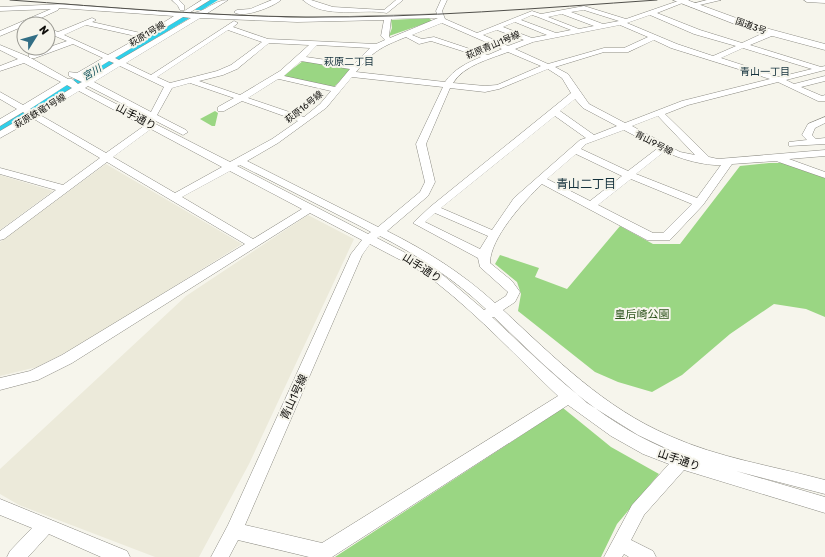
<svg xmlns="http://www.w3.org/2000/svg" width="825" height="557" viewBox="0 0 825 557" font-family="Rubik,'Noto Sans JP',sans-serif">
<rect width="100%" height="100%" fill="#f6f5ec"/>
<path fill="#eceada" d="M106,164L242,244L82,344L37,367L0,376V242Z
M0,175L53,191L0,230Z
M308,215L354,239L249,464L199,557H155L19,505L0,494V469L186,296Z"/>
<path fill="#9ad683" d="M429,18L432,21L389,36L392,28L391,20Z
M303,61L352,68L333,88L283,76Z
M215,111L218,113L215,126H212L200,119Z
M769,163H782L825,178V317L806,309L774,304L730,334L682,375L652,392L618,382L595,372L518,311L521,294L517,282L495,264L500,255L539,268L535,277L567,289L620,226L653,244H680L740,166Z
M563,408L611,447L659,474L617,524L601,557H335Z"/>
<g fill="none" stroke-linecap="round" stroke-linejoin="round">
<path fill="#30cfe9" fill-rule="evenodd" d="M206,0H218L202,10H196L194,8Z
M185,14L188,15L190,17L188,19L0,132V123Z"/>
<defs>
<path id="minor" d="M172,0H179L184,5V10H180L178,6Z
M202,0H210L189,13C204,14 213,0 228,0L206,14L297,18L437,14L436,11L441,0H447L442,11L445,19L477,33L532,11L541,14L584,6L626,19L681,0H690L657,13L700,30L742,43L768,31H774V35L750,45L821,67L825,66V70L786,80L794,84L825,76V81L801,87L822,96L825,95V101H818L778,82L688,105L665,114L709,157L718,159L825,150V156L789,159L825,172V178L776,161L732,164L703,205L670,240H647L542,184C524,201 490,238 490,263L512,281L520,292L515,302L503,310C555,358 604,408 670,436C719,458 773,466 825,480V494L736,471L825,497V513L684,470L644,515L631,540L653,551L656,557H629L624,554L622,557H604L632,505L669,464L643,454L611,436L568,405L332,557H309L238,540L229,557H211L228,525L351,254L362,240L310,213L72,363L38,380L0,390V378L30,371L62,355L245,244L107,162L4,239L0,240V231L56,190L0,174V168L63,185L100,158L34,119L0,138V131L27,115L23,112L0,126V119L17,109L0,99V92L23,105L61,82L24,63L0,71V66L18,59L0,50V45L29,57L68,79H72L78,84L82,82L69,76V72L77,73L103,58L73,44L35,58H29V54L67,41L48,33V28L58,32L92,18L96,20L92,22L145,34L174,16L59,8L58,10L28,24H24V26L0,36V31L51,9L0,11V7L64,4L181,13ZM584,10L619,21L603,24L571,12ZM562,14L594,26L579,29L548,17ZM532,15L538,17L571,30L556,33L521,20ZM650,15L694,34L736,46L713,56L677,44L627,23ZM183,17L191,18L119,60L115,58ZM200,18L297,22L384,20L381,36L385,40L376,44L268,39L233,27L238,23L234,21L151,75L126,63ZM438,18L390,38L389,36L391,19ZM515,22L547,35L532,38L503,27ZM442,23L502,49L488,55L434,37L422,39L412,35ZM86,25L140,37L108,55L64,35ZM620,25L648,37L624,48H604L548,64L515,49L533,42ZM228,30L262,42L231,65L217,71L170,83L157,77ZM497,30L524,40L508,46L483,35ZM406,37L419,44L431,41L481,57C467,63 454,69 445,82L356,72C373,51 381,47 406,37ZM654,40L671,48L770,79L682,101L625,123L589,104L568,74L555,67L604,52H628ZM269,43L309,45L280,71L240,95L199,81L223,75L237,69ZM317,45L370,48L354,64L306,57ZM743,48L812,69L779,77L721,58ZM508,52L541,66L497,85L485,86L453,83C464,65 490,59 508,52ZM109,61L114,63L88,79L83,77ZM301,61L350,69L335,87L284,76ZM120,66L164,87L151,112L94,82ZM548,69L562,78L571,93L430,207L413,223L478,258L480,267L508,292L506,296L495,303C462,273 427,251 387,231L428,196L435,182L426,144L450,88L485,92L499,89ZM352,77L443,87L416,144L425,182L420,192L378,227L247,161L278,143L326,108ZM278,79H279L331,91L320,104L304,117L248,98ZM190,83L234,98L218,107V111H224L242,101L298,121L272,139L230,162L85,88L88,86L183,135L188,132L186,130L157,115L172,88ZM67,85L72,88L34,111L30,109ZM79,91L144,126L106,153L40,115ZM575,99L583,108L617,126L594,135L560,111ZM555,116L586,138L580,140L514,198L492,230L441,208ZM658,116L695,155L680,152L632,126ZM151,129L222,167L175,193L113,157ZM624,130L658,148L628,171L581,149L586,144ZM665,151C678,159 706,166 721,165L697,198L636,174ZM576,154L622,176L590,201L547,179ZM240,165L360,226L371,232L368,234L237,166ZM230,171L302,209L253,239L182,197ZM631,179L692,204L663,233H653L598,205ZM435,213L488,236L480,249L425,222ZM380,236C419,256 454,279 486,309L484,310L444,276L419,260L377,238ZM370,244C392,256 417,267 437,283C480,317 518,358 558,396L322,543L245,525L362,255ZM492,317H494L542,363L587,403L638,435L676,453C599,423 551,372 492,317Z
M272,0H281C273,7 242,19 234,12L237,10L250,9Z
M303,0H311L333,7L384,10L396,0H403L387,13C361,8 325,20 303,0Z
M707,0H721L691,7L688,5Z
M804,0H825V3L807,2Z
M825,117V123L815,128L812,135L816,139L825,138V144L789,146V142L807,140L802,135L808,124Z
M0,499L127,551L130,557H101L49,534L28,557H7L10,551L32,528L0,515Z"/>
<path id="highway" d="M673,0H687L758,26L825,44V50L750,30Z"/>
</defs>
<use href="#minor" stroke="#8c8b83" stroke-width="1"/>
<use href="#highway" stroke="#8c8b83" stroke-width="1"/>
<use href="#minor" fill="#fff" fill-rule="evenodd"/>
<use href="#highway" fill="#fff" fill-rule="evenodd"/>
<path stroke="#51504b" stroke-width="1" d="M10,0C108,7 207,16 306,17C423,18 540,8 657,0"/>
</g>
<g text-anchor="middle" dominant-baseline="central" stroke-width="4" stroke-linejoin="round" paint-order="stroke">
<g font-size="9" fill="#100f0c" stroke="#f6f5ec">
<text transform="translate(751 26) rotate(19)">国道3号</text>
<text transform="translate(147 34) rotate(-31)">萩原1号線</text>
<text transform="translate(493 45) rotate(-23)">萩原青山1号線</text>
<text transform="translate(304 107) rotate(-39)">萩原16号線</text>
<text transform="translate(40 111) rotate(-31)">萩原鉄竜1号線</text>
<text transform="translate(654 143) rotate(27)">青山9号線</text>
</g>
<g font-size="10" fill="#14313c" stroke="#f6f5ec">
<text x="349" y="62">萩原二丁目</text>
<text x="765" y="72">青山一丁目</text>
</g>
<g font-size="10" font-style="italic" fill="#054a54" stroke="#f6f5ec">
<text transform="translate(92 73) rotate(-31)">宮川</text>
</g>
<g font-size="11" fill="#100f0c" stroke="#f6f5ec">
<text transform="translate(136 117) rotate(28)">山手通り</text>
<text transform="translate(422 268) rotate(33)">山手通り</text>
<text transform="translate(294 397) rotate(-65)">青山1号線</text>
<text transform="translate(679 460) rotate(19)">山手通り</text>
</g>
<g font-size="11" fill="#2c531c" stroke="#f6f5ec">
<text x="642" y="314">皇后崎公園</text>
</g>
<g font-size="12" fill="#14313c" stroke="#f6f5ec">
<text x="586" y="184">青山二丁目</text>
</g>
</g>
<g transform="translate(36 36) rotate(53)"><circle r="19" fill="#f6f5ec" stroke="#9a9992"/>
<path d="M0-3L7 15L0 10L-7 15Z" fill="#326e85"/>
<text y="-6" font-size="11" font-weight="bold" text-anchor="middle" fill="#100f0c">N</text>
</g>
</svg>
